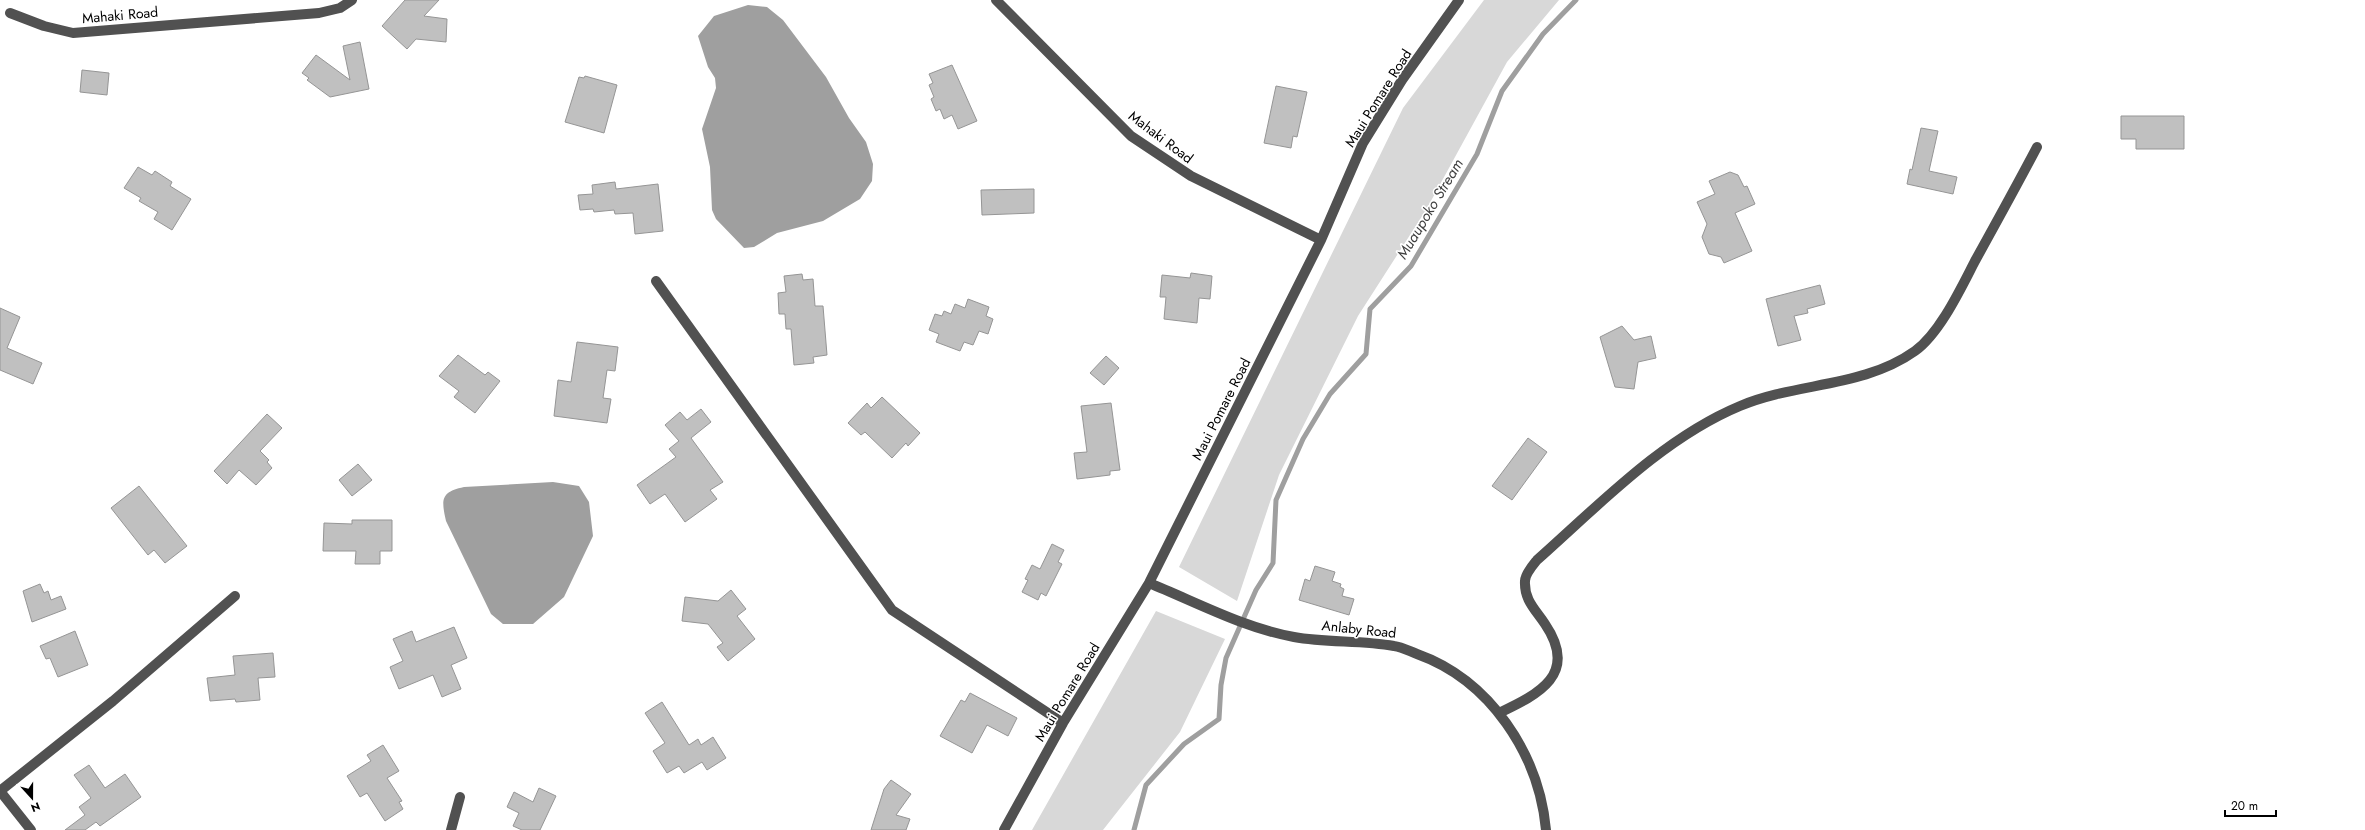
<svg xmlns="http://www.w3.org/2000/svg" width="2365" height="830" viewBox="0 0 2365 830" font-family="Jost,sans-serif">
<rect width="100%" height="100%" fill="#fff"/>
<path fill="#d8d8d8" d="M1484,0H1559L1507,62L1426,210L1358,316L1279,475L1237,601L1179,567L1403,108Z
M1156,611L1225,639L1180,732L1103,830H1032Z"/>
<path fill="#9f9f9f" d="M748,5L767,7L783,20L826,77L849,118L866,142L873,164L872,181L860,199L823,221L777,233L754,247L744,248L716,219L712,210L710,167L702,129L716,88L715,78L708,67L698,36L714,16Z
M553,482L579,486L589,502L593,536L564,597L533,624H503L491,614L446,521C441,499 441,492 464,487Z"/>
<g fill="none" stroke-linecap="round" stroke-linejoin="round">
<path stroke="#9f9f9f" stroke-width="5" d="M1134,830L1146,785L1184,744L1219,719L1221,685L1226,658L1256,590L1273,563L1276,500L1303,439L1330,394L1366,354L1370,309L1411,266L1477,154L1502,91L1543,34L1576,0"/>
</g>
<path fill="#c0c0c0" stroke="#959595" d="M405,0H439L424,16L447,19L446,42L416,39L407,49L382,26Z
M360,42L369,89L330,97L307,80L309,78L302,73L316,55L350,80L343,46Z
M952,65L977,121L958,129L952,115L944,119L940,109L936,111L931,99L934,97L929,85L933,83L929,74Z
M82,70L109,73L107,95L80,92Z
M585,76L617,85L604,133L565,122L579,77L584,78Z
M1276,86L1307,92L1297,137L1293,136L1291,148L1264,143Z
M2121,116H2184V149H2136V139H2121Z
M1921,128L1938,131L1929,171L1957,177L1953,194L1907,184L1910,169L1912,170Z
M138,167L152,175L155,171L172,182L170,186L191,199L172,230L154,219L158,212L139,201L141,198L124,188Z
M1730,172L1738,175L1744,187L1747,186L1755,204L1735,213L1752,251L1724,263L1721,257L1709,254L1702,237L1707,224L1697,202L1715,194L1709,181Z
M615,182L616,189L658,184L663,231L635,234L633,213L615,214L614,210L594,212L593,209L580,210L578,195L593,194L592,185Z
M1034,189V213L982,215L981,190Z
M1191,273L1212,276L1210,299L1199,298L1197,323L1164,319L1166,297H1160L1162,275L1190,278Z
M802,274L803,280L813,279L815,306H823L827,355L813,357L814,363L794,365L791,329H786L785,314H779L778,293L786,292L784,276Z
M1820,285L1825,304L1807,309L1808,313L1794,316L1801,340L1778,346L1766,299Z
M968,299L989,307L986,316L993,319L988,334L979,331L973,345L964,342L960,351L936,342L939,334L929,330L935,314L942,316L944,311L951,314L955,304L965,308Z
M0,308L20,317L7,348L42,363L33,384L0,370Z
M1622,326L1634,340L1651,336L1656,358L1638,362L1634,389L1615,387L1600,337Z
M577,342L618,347L615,371L607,370L603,398L611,399L607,423L554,416L558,380L571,382Z
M458,355L485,375L488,372L500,381L475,413L454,397L459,391L439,376Z
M1106,356L1119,368L1104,385L1090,373Z
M882,397L920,433L908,446L906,443L892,458L865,432L861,435L848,423L867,403L871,408Z
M1111,403L1120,470L1110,471V475L1077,479L1074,453L1087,452L1081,406Z
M701,409L711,422L691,438L723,482L710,490L717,499L685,522L665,494L650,504L637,485L676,457L669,449L679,441L665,425L680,412L687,420Z
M267,414L282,428L260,451L269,460L267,462L272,468L256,485L239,470L227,484L214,471Z
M1528,438L1547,452L1512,500L1492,486Z
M358,464L372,480L352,496L339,480Z
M139,486L187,546L165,563L154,550L148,555L111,508Z
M352,520H392V551H380V564H355L356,551H323L324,523L352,524Z
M1052,544L1064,550L1058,562L1062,564L1046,596L1041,593L1038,600L1022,592L1028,580L1025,579L1032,565L1040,569Z
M1315,566L1335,572L1332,581L1341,584L1340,587L1344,589L1342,596L1354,599L1349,615L1299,600L1305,579L1310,581Z
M40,584L44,593L48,591L51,600L61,596L66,609L32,622L23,591Z
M731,590L746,609L737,616L755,639L728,661L717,647L723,643L708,624L682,621L685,597L718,601Z
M454,627L467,658L451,665L461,689L442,697L433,675L399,689L390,667L403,661L393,639L412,631L416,642Z
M75,631L88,665L58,677L50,658L46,659L40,646Z
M273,653L275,677L258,678L260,700L236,702L235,699L210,701L207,678L235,675L233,656Z
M970,693L1017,718L1008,736L987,725L972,753L940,736L961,700L965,702Z
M662,702L689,745L698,739L701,745L713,737L726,758L707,770L702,762L684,773L679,766L667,773L653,751L665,743L645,713Z
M383,745L399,771L387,778L402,801L399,802L403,809L385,821L367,793L360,797L347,776L371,761L367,755Z
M89,765L105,788L125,774L141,797L100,826L96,822L85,830H65L85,815L79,807L91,798L74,775Z
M891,780L911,794L896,815L910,819L906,830H871L884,789Z
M539,788L556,796L540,830H522L513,826L519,813L507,807L514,792L533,802Z"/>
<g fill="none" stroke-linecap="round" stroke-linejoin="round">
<path stroke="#515151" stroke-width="10" d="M996,0L1131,136L1191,176L1321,240
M10,13L44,26L73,33L319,13L340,8L352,0
M656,281L892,610L1063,723
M1149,583C1196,602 1244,628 1294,637C1327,643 1361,640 1394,646C1402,647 1409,651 1417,654C1490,680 1539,754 1546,830
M1499,713C1539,694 1579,674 1545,624C1535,609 1524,600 1525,581C1525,574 1533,565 1537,560C1599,505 1663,438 1740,406C1797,382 1863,388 1915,351C1940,333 1961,288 1975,261C1996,223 2017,185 2037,147
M31,830L0,791L113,701L235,596
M451,830L460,797
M1004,830L1063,723L1149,583L1321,240L1363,143L1402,80L1459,0"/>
</g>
<g text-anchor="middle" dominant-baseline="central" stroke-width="3" stroke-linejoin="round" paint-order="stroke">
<g font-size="14" fill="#000" stroke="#fff">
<text transform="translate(120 15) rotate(-5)">Mahaki Road</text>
<text transform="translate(1378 98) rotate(-58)">Maui Pomare Road</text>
<text transform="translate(1161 137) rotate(37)">Mahaki Road</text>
<text transform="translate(1221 409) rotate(-63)">Maui Pomare Road</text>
<text transform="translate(1359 629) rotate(6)">Anlaby Road</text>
<text transform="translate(1067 692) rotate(-59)">Maui Pomare Road</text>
</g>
<g font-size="15" font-style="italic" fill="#404040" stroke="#fff">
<text transform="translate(1430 209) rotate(-59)">Muaupoko Stream</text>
</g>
</g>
<g transform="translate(32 798) rotate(159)" stroke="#ffffff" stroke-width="3" paint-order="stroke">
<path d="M0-3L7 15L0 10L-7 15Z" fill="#000000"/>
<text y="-6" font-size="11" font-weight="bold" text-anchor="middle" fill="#000000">N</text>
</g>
<path d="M2225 810v6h51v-6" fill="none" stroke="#000000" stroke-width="2"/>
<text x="2231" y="810" font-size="12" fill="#000000" stroke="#ffffff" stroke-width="3" paint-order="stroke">20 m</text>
</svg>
